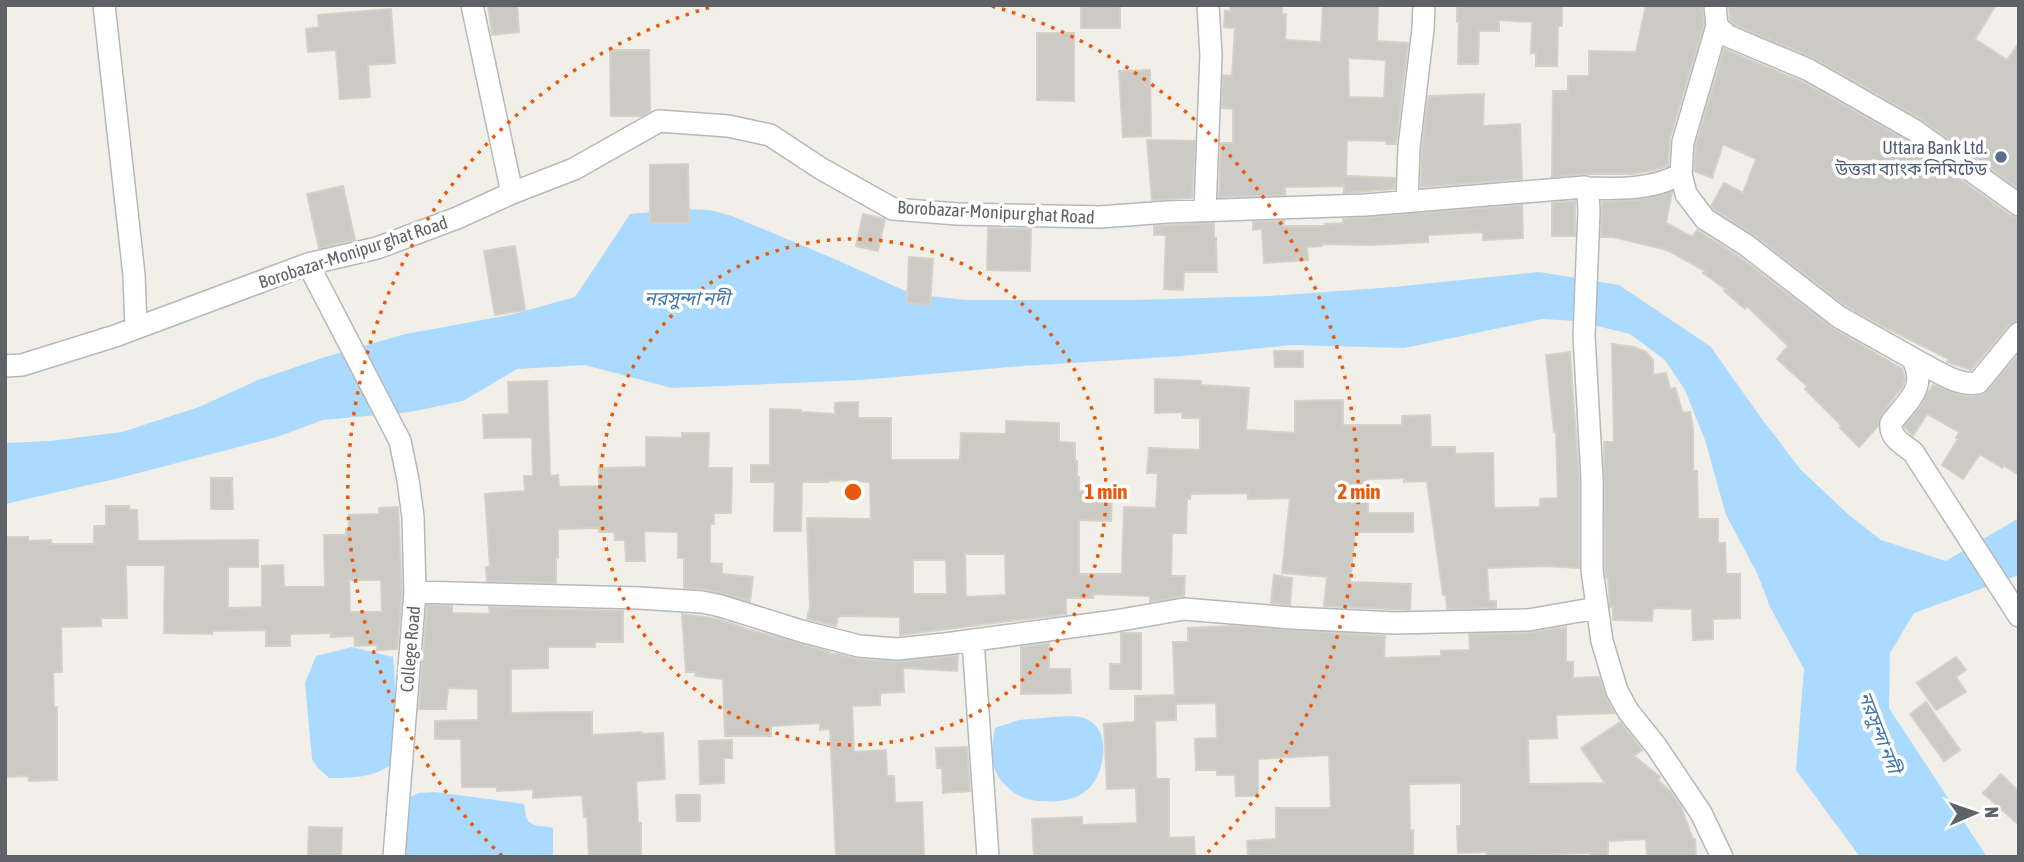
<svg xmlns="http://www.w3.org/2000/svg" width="2024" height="862" viewBox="0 0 2024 862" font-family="'Asap Condensed','Noto Sans Bengali',sans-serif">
<rect width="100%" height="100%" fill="#f1efe8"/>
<path fill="#aadaff" d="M685,209L710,210L732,216L837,260L912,294L966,300H1134L1269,296L1394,287L1539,272L1619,285L1711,347L1759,415L1801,470L1849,515L1881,540L1946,561L2019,518V575L1914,613L1890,653L1889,708L1987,857H1860L1796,770L1804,669L1770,607L1758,575L1726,515L1705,440L1685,390L1665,360L1630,334L1576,321L1543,319L1404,348L1291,345L1183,356L1010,367L862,380L672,388L585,365L517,369L463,401L410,412L323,420L277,437L119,478L5,504V443L50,441L122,432L199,407L258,380L322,358L405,334L510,315L575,297L630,214Z
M352,647L393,657C397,693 394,727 392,763C377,778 349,778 329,778L318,768L312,759L305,683L316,656Z
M1053,717C1061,717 1071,715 1080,717C1111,723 1107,765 1092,785C1081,799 1060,803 1043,801C1033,801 1020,798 1012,791C989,773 990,755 995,728L1019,720Z
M435,792L524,804C525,808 525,812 526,816C528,828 544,825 553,828V857H404L408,798L419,793Z"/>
<path fill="#cccac5" stroke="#d6d1c6" stroke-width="2" fill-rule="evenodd" d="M488,5H517L519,32L492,35Z
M1081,5H1120V28H1081Z
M1230,5H1282V14H1286L1285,40L1321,42L1323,5H1378L1377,41L1408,43L1396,144H1386V141L1347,140L1346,176L1395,178L1394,189L1344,193V186L1285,187V195L1219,197L1221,143H1233V109L1222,108L1223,75L1232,76L1235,28L1224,27L1225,11H1231ZM1348,58L1386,60L1384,98L1349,97Z
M1457,5L1562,6V26H1558L1557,66H1536V53H1531L1532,22L1499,20V31H1479L1478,64H1458L1459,22H1457Z
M1646,5H1702L1704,25L1670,138L1668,166L1655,170L1634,174H1584L1552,177L1553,91H1568V76H1589V51L1636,52Z
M1729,5H1996L1975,39L2007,60L2019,43V189L1921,119L1816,59L1735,25L1730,20Z
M391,9L395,63L368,65L370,97L340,99L336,50L308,52L306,29L319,27L318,15Z
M1037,33H1074V101L1037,100Z
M1724,49L1803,82L1907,141L2011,216L2019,218V320L2009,325L1971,370L1947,362L1949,359L1884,327L1846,306L1754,235L1714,209L1711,206L1724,183L1743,193L1756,159L1723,144L1712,178L1694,171L1696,144Z
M610,50H649L650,111L642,116H611Z
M1150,70L1151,136L1123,137L1119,71Z
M1484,94L1483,126L1520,124L1522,179L1421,187L1422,148L1428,96Z
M1147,140L1195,141L1192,198L1152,200Z
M688,164L689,223H650V165Z
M343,186L355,240L319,248L307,194Z
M1672,192L1666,223L1692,237L1697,230L1738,256L1831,327L1902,369L1905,378L1902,387L1881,415L1878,426L1859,447L1840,428L1842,426L1805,389L1807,386L1777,359L1788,346L1747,306L1745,309L1724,291L1725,289L1703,273L1705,271L1667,250L1613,237H1601L1602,202L1637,200Z
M1575,201V236H1552V203Z
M1522,205L1523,238L1483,240V232L1428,235V242L1370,245L1322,244V246L1307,247L1308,260L1264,263L1262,229L1253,230V222L1284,221V226H1325V224L1343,223V219Z
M863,214L885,219L878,251L856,246Z
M1214,223V238H1216L1217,272H1184L1183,290L1164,289L1166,235H1154V226Z
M988,228L1031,229L1030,271L987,270Z
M515,246L525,310L495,315L484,251Z
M909,257L933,259L930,305L907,303Z
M1612,344L1634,347L1646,352L1653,360V375L1666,373L1670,389L1675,388L1683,413L1690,412L1693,428V471H1697L1698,519H1718V543H1725L1726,574H1740V618L1713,619V639L1693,640L1692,609L1653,608L1652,621L1613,620V607H1610L1608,578L1606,577L1605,567L1604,442H1614Z
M1274,351H1303V367H1275Z
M1570,352L1579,478V568L1544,566L1487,568L1489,601H1496V608L1447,609L1446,595H1443L1427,481L1404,482V478L1369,479L1368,513H1413V532H1355L1350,582L1411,584L1410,610L1324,606L1327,577L1282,573L1290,498L1248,499V493L1191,494L1190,499H1187L1186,533H1172L1171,576H1185L1184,596L1150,602V596L1093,594V598H1066V614L900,635V617L838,616L836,626L807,619L810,607L807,518L871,519L870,482L828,480V482H802L801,531H774L775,482H751V465H770V409L801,410V412L835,414V403L858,402V418H891V460H960L961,433L1006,434V421L1059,423V442L1075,443V461H1077V477H1079V491L1112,492L1111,521L1079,520V574H1122L1124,507L1156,508L1158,473H1147L1149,448L1200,450V418H1182V412L1155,413V379L1201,381V385L1249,388L1246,430L1295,433V401L1343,400V425H1402V416L1430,415L1431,447H1455V454L1493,453L1494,508L1540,507V499L1558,498L1556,431L1554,432L1546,355ZM965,554H1005L1006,595L966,597ZM913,560H946L947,594H913Z
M2019,354V475L2003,465L2002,468L1980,454L1963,479L1942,465L1958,439L1956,438L1959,432L1927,414L1913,436L1904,427L1920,407L1933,385L1960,395L1971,397L1983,395Z
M547,381L550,476L558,475L559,487L599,486V468L646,467V437L682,438V433H709L708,468H732L731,513H714V524H710V563L722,564V574L753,577L750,601L705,589L684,588V558H678V532L644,531L645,561H626L625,540H615L614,532H599V528L558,529V558H556V583L487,581L486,567H490L485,494L525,491L524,476H533L532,437L484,438L483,415L509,414L508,382Z
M211,478H232L233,509H211Z
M106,506H129L130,510H137L138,541L258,540V567H228V608L262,607V566L283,565L284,587H325L324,535H346V529H349V515L379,514V508L398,507L402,592L397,649L377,650V645L355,646L354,636L331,637V633L290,634V646H266V630L212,631V634L164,633L165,565H126L127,618H101V626L61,627L62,672H53L54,707H57V780L29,781L28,776L5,777V537H28V541L51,540V544H94V526H106ZM349,580H381L382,612H350Z
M1274,575L1292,578L1290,605L1271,603Z
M427,605L452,606V613L490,614L489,607L623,611V642H595V647H548V668L511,669V713L592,712V735L642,732V734L663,733L665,779L636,781L638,823H641V857H589L587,817H584L582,795L533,798V789L497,791V787H462L461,739H435V721L478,720V689L448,688L446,709H419Z
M682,614L718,619L747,629L830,652L829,654H838L858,659L898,662L958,655L957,671L903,668L904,692L880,693V705L852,706L854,752L886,750L887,776H894L895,803L922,802L924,857H836L830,729L820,730V723L771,726V736H725L723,679L695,676L696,672H686Z
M1232,626L1385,636L1384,658L1441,656V651L1470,650L1469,634L1528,633L1566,627V662H1573V678L1599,677L1605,695L1614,713L1556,715L1557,738L1528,739L1529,784L1605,783L1581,748L1620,722L1642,750L1634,756L1660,777L1658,780L1671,792L1681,807L1693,839H1695L1696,857H1647L1646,839L1608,841V857H1590V853L1534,855V857H1487V852L1458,853L1457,826H1461V783L1409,784L1410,830H1413V857H1277V855L1248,857L1247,841L1276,839V808H1331L1329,755L1258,759V796H1236L1235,775H1217V770H1196L1195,739L1217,738L1216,703L1176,704V720L1155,721L1156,779H1169V838L1194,837L1195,857H1034L1032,819L1082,817V825L1137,823L1136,788L1107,789L1104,724L1135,722V696L1175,695L1173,642H1188V628Z
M1121,633H1141V689H1110V664H1121Z
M1049,643V669H1070L1071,693L1021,694V647Z
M1956,657L1966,670L1956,677L1966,692L1936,710L1917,683Z
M1926,702L1960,750L1944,761L1910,714Z
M732,740V758H724V783L700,784L699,741Z
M967,747L970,791L943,793L942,768H937L936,748Z
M2001,774L2019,792V825L1983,793Z
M676,795H700V821H677Z
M309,827L342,828L341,857H308Z"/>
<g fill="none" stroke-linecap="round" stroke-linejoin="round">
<defs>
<path id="minor" d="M104,5L134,275L136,327
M472,5L512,193
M1715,5L1717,26L1728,36L1809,70L1914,130L2019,205
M1717,26L1683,142L1681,174L1686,194L1705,219L1746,245L1839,317L1912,358C1928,388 1908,400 1891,423C1889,437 1902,444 1913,452L2019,616
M1586,188C1618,189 1653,190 1681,174
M1407,201L1409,147L1423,29L1424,5
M1205,211L1211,55L1208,5
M308,264L400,441L408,480L413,517L415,592L394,857
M1912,358C1931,368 1958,387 1978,383L2019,333
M5,366L22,365L115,336L308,264L377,248L457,218L512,193L574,169L659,121L728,126L770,135L820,168L893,209L957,214L1100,217L1167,212L1365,205L1585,187L1588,194L1589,211L1584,336L1592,478V570L1602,641L1617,691L1628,711L1656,746L1701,813L1722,857
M415,592L639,598L702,602L721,606L801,631L859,646L897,649L945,644L1115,621L1184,609L1292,618L1395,623L1528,620L1597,608
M973,640L988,857"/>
</defs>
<use href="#minor" stroke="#b5b8bc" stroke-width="24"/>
<use href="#minor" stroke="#fff" stroke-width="21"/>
</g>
<g fill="none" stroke="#e8590c" stroke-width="3.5" stroke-dasharray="3.5 7">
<circle cx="853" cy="492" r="253"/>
<path d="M502 856A506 506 0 0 1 714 6M992 6A506 506 0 0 1 1204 856"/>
</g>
<circle fill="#5c6f8a" stroke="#fff" stroke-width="2.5" cx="2001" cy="157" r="7"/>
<g text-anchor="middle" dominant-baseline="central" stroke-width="7" stroke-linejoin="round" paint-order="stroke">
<g font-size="18" fill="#4e5e75" stroke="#fff" text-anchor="end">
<text x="1987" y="147">Uttara Bank Ltd.<tspan x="1987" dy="21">উত্তরা ব্যাংক লিমিটেড</tspan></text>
</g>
<g font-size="18" fill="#5f6368" stroke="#fff">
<text transform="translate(996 212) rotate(3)">Borobazar-Monipur ghat Road</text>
<text transform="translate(353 252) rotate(-18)">Borobazar-Monipur ghat Road</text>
<text transform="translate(410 649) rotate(-85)">College Road</text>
</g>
<g font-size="19" font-style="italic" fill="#4174aa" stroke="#fff">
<text x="687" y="298">নরসুন্দা নদী</text>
<text transform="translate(1880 732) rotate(69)">নরসুন্দা নদী</text>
</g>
</g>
<circle cx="853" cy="492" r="10" fill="#e8590c" stroke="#fff" stroke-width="3.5"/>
<g font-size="21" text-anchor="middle" font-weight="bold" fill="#e8590c" stroke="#fff" stroke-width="7" stroke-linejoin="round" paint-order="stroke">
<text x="1106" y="499">1 min</text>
<text x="1359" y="499">2 min</text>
</g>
<rect width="2024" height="862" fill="none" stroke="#5f6368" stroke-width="14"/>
<g transform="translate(1975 813) rotate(88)" stroke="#ffffff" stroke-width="5" paint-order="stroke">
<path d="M0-5L12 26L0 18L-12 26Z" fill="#5f6368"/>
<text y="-10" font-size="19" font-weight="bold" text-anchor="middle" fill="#5f6368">N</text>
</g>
</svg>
